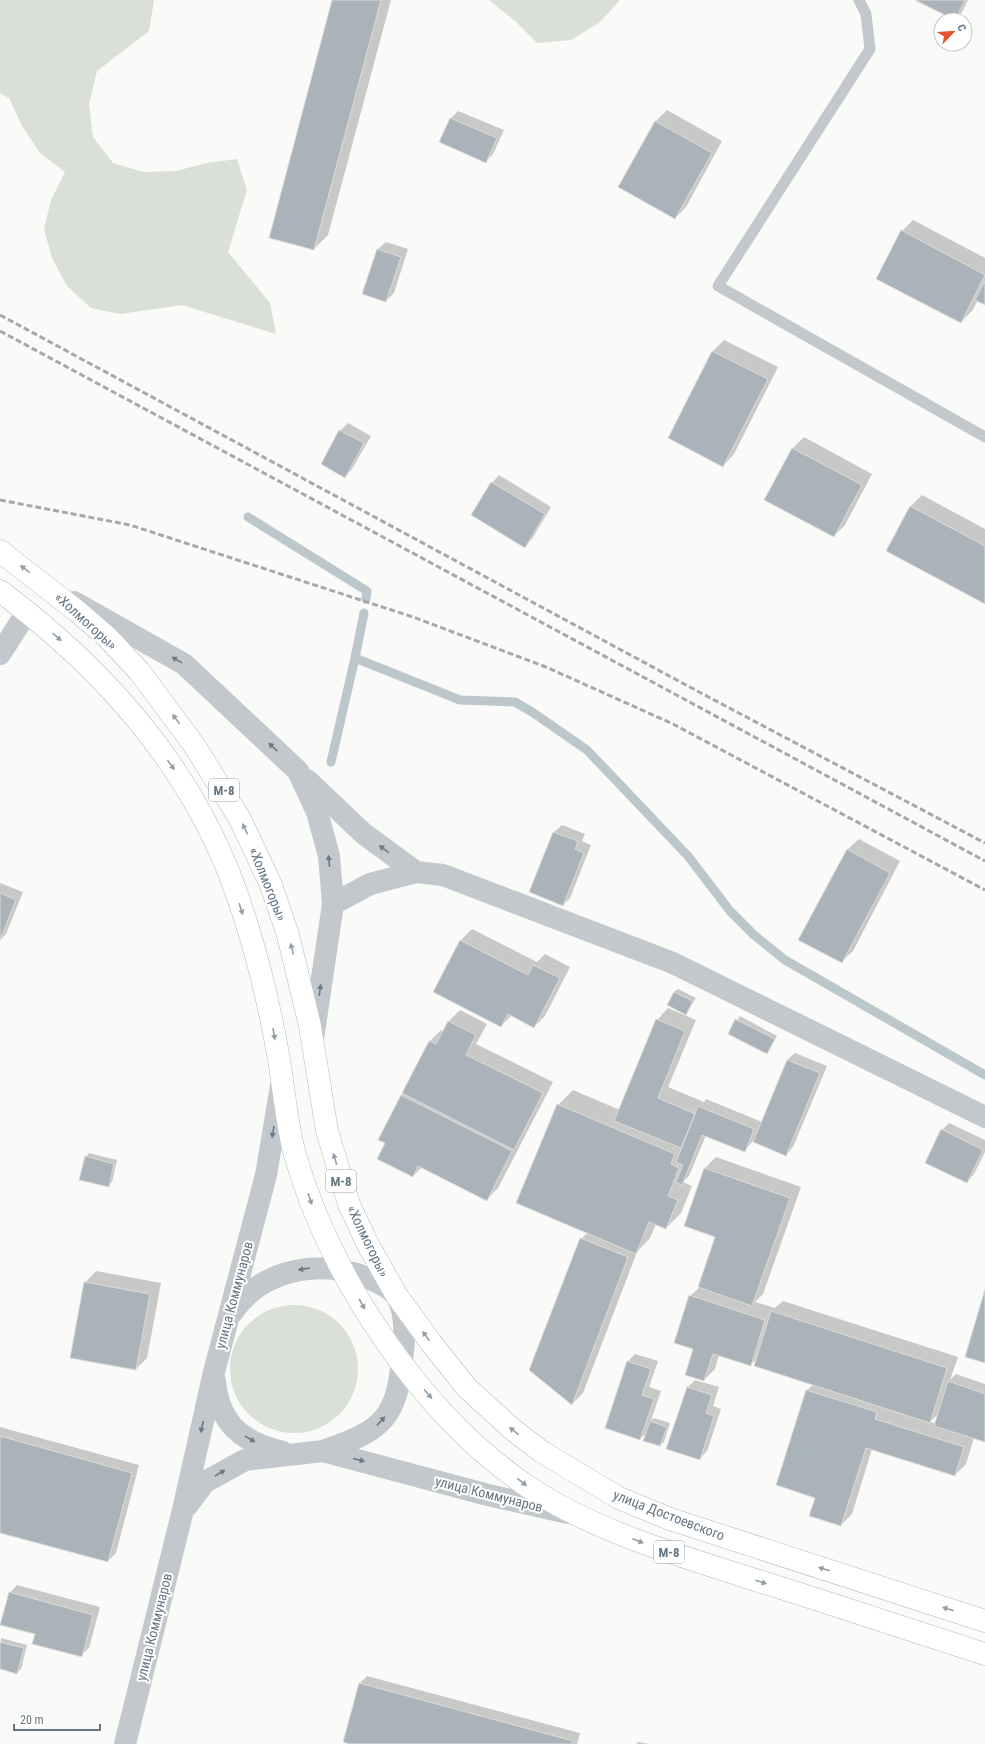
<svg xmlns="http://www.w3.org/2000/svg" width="985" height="1744" viewBox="0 0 985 1744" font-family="'Roboto Condensed',sans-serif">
<rect width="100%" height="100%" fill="#fafaf8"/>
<path fill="#dadfd7" d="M0,0H154L149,31L97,71L89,104L93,137L113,163L143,172L176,171L206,163L237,159L247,190L228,252L270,303L276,334L182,305L120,314L91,308L67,286L52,258L44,229L51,200L65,172L40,153L22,126L9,98L0,93Z
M489,0H620L599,23L571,40L537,43L515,21Z
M230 1369a64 64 0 1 1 128 0a64 64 0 1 1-128 0Z"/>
<path fill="#0003" fill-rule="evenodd" d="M334,0H391L328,235L314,249Z
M968,0L962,12L955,20L916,1Z
M667,110L722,141L686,207L675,218L620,187L656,121Z
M458,111L504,130L493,154L486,161L440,142L451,118Z
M913,220L985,258V304L978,300L972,311L961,322L902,231Z
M386,242L408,249L394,293L386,301L363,294L378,249Z
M724,340L778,367L734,454L723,466L669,438L713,351Z
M348,423L371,436L352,469L345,476L340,431Z
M804,437L872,474L845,525L834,536L793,448Z
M499,475L551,507L532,539L524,546L492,483Z
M922,495L985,529V603L887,550L911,506Z
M562,825L585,834L582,841L591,845L570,898L563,905L530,892L554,832Z
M859,839L900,861L853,951L841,962L847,850Z
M0,883L23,892L6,934L0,940Z
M472,929L537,962L545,954L570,967L545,1016L534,1027L512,1015L501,1026L461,940Z
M678,989L696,998L686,1014L674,992Z
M668,1008L696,1020L668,1087L704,1102L706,1099L762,1122L787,1060L795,1053L827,1066L793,1147L786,1155L753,1141L744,1151L706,1135L689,1176L683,1182L692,1186L681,1213L666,1228L656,1224L650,1238L637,1252L583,1393L572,1404L581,1239L588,1232L558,1105L573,1090L620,1110L657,1020Z
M460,1010L487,1024L476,1044L553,1082L498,1188L487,1199L422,1167L413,1176L386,1143L402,1095L429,1042L441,1030L443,1032L449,1021Z
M740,1016L777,1036L766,1053L729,1033Z
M949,1123L985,1140V1152L974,1174L967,1182L942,1130Z
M89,1153L117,1160L112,1182L108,1186L86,1157Z
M716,1157L801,1187L763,1294L755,1302L775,1308L783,1301L958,1357L950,1380L956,1374L985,1384V1441L974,1438L966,1464L955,1475L872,1449L852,1514L841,1525L807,1390L814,1384L757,1359L750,1365L719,1355L715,1369L704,1380L694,1348L690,1296L700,1287L716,1237L685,1225L705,1168ZM939,1413L935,1423L930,1422Z
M96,1271L161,1283L147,1358L136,1369L85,1283Z
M635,1354L658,1361L649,1387L661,1391L651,1420L654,1418L670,1423L664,1442L660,1445L647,1433L640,1439L628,1361Z
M695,1380L719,1387L713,1406L721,1409L707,1451L699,1459L668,1448L688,1387Z
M0,1427L139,1465L116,1553L108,1561L0,1532Z
M17,1585L100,1607L89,1648L81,1655L36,1634L10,1593Z
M1,1638L27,1645L21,1669L17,1673L0,1668Z
M367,1676L580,1733L577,1744H353L360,1683Z
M639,1742L649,1744H636Z"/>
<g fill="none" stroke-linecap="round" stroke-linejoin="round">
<path stroke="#bbc7cb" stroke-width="9" d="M248,517L367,591L366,599
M364,613L355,658L460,700L515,702L532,712L587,750L688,856L730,911L754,935L785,960L985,1075
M331,762L355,658"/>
</g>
<path fill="#aab3b9" stroke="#dcdcda" d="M332,0H381L314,250L269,238Z
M915,0H965L955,20Z
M450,118L497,138L486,163L439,142Z
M655,121L712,153L675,219L618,187Z
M901,230L985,275L961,323L876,279Z
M377,249L401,257L386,302L362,294Z
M985,281V305L975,300Z
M712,351L768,379L723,467L668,438Z
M339,430L364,443L345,478L321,464Z
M792,448L862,485L834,537L764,500Z
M491,482L545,514L525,548L471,515Z
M910,506L985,546V604L886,551Z
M553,832L578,841L575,849L584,853L563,906L529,892Z
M847,849L890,873L842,963L798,940Z
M0,893L16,900L0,940Z
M460,940L528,975L533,965L560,978L534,1028L508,1014L501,1027L433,992Z
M674,992L693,1001L686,1015L667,1005Z
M656,1019L685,1031L658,1098L695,1114L681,1148L614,1121Z
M735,1019L775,1039L767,1054L728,1034Z
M448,1021L476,1035L466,1055L543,1093L514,1150L402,1093L429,1041L436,1044Z
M787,1060L820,1073L786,1156L753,1142Z
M401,1095L512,1151L487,1201L418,1166L413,1177L377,1159L385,1143L378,1140Z
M557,1104L675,1154L671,1164L679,1168L668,1196L678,1200L666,1229L649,1222L636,1254L516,1203Z
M698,1106L754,1129L745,1152L702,1135L682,1185L676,1182L683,1165L676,1162Z
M941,1129L983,1150L967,1183L925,1163Z
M85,1156L114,1164L109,1187L79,1180Z
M704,1168L790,1198L752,1306L698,1287L715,1237L684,1226Z
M580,1238L628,1257L572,1405L529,1370Z
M84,1282L150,1294L136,1370L70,1358Z
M985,1289V1363L965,1357Z
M689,1295L765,1320L751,1366L713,1354L704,1381L685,1375L693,1349L674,1343Z
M771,1311L947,1368L930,1423L754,1366Z
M627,1361L651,1369L642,1395L654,1399L640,1440L605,1428Z
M948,1381L985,1394V1442L934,1426Z
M687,1387L712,1395L706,1413L714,1416L700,1460L666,1449Z
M806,1390L877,1412L875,1419L964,1447L955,1476L866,1448L841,1526L809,1516L815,1498L776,1485Z
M650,1421L667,1427L660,1446L643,1441Z
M0,1436L132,1473L108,1562L0,1533Z
M9,1592L93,1615L82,1657L32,1644L35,1634L0,1625Z
M0,1642L24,1648L17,1674L0,1669Z
M359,1683L573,1741L572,1744H349L343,1742Z"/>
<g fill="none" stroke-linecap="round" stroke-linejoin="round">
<defs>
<path id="trunk" d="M0,551L78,612L107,637L139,671L194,745L240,819L271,885L288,935L310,1026L327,1131L349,1204L367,1243L397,1296L432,1344L466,1387L512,1429L542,1452L619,1498L670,1519L985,1621
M0,591C99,665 183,757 229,873C252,932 267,993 278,1054C284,1087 286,1122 295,1155C331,1279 422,1416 530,1488C595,1531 672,1553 746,1577C826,1602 906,1628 985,1654"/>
</defs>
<use href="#trunk" stroke="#b4b9bd" stroke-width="23"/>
<path stroke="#c3c8cc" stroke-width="11" d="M859,0L866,14L870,49L718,286L985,437"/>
<path stroke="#c3c8cc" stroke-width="22" d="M74,602L184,664L298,771L317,812L329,856L333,904L313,1039
M0,654L27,612
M307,780L364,834L416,872
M333,904L370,884L416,872L443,875L673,963L985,1117"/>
<path stroke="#c3c8cc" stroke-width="22" d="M232,1313C262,1268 321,1258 370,1279C378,1282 392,1289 397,1297C406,1313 405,1334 403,1351C397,1418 386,1429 323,1451
M215,1381C219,1424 243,1443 283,1452
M187,1506L205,1482L245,1460L323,1451L488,1495L568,1513
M125,1744L183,1510L214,1372L266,1175L281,1086"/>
<use href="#trunk" stroke="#fff" stroke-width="22"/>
<path stroke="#a2aab0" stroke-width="3" stroke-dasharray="6 3" stroke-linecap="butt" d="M0,315L699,692L985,843
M0,331L985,861
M0,500L130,525L413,617L546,667L673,724L985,890"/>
</g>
<defs><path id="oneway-solid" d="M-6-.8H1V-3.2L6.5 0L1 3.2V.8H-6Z"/></defs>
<g fill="#939fa8">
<use href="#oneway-solid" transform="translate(25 569) rotate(-142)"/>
<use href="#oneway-solid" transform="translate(57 637) rotate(42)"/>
<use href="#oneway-solid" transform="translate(176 719) rotate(-126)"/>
<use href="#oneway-solid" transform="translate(171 765) rotate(54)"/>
<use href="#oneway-solid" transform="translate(245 829) rotate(-115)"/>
<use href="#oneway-solid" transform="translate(241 909) rotate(72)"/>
<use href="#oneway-solid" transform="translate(292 949) rotate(-104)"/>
<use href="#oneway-solid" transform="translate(274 1034) rotate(80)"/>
<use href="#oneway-solid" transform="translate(335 1159) rotate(-106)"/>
<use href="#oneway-solid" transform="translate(310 1199) rotate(71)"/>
<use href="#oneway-solid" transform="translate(362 1304) rotate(61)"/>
<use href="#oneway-solid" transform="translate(426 1336) rotate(-126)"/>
<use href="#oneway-solid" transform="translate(428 1394) rotate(49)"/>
<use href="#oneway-solid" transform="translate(514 1431) rotate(-142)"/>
<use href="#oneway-solid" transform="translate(522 1482) rotate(37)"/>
<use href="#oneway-solid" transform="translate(638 1541) rotate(21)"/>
<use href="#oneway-solid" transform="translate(824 1569) rotate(-162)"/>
<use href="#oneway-solid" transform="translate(761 1582) rotate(18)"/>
<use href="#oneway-solid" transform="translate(948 1609) rotate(-163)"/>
</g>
<g fill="#6a7a87">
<use href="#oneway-solid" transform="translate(177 660) rotate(-151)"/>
<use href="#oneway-solid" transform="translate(273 747) rotate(-137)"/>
<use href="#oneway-solid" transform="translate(384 849) rotate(-143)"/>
<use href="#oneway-solid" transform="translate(329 861) rotate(-96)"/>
<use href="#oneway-solid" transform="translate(320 990) rotate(-82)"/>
<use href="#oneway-solid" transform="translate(273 1132) rotate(99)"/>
<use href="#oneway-solid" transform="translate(304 1269) rotate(171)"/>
<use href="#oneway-solid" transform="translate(381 1421) rotate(-47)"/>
<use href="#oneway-solid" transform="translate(202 1427) rotate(103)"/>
<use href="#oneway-solid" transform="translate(250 1439) rotate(31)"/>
<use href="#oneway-solid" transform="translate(359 1460) rotate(15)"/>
<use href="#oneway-solid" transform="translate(220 1473) rotate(-30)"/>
</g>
<g text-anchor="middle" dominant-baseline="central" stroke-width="4" stroke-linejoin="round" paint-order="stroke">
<g fill="#fff" stroke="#939fa8" stroke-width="1">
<rect x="209" y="779" width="30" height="22" rx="3"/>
<rect x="326" y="1170" width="30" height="22" rx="3"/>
<rect x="654" y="1541" width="30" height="22" rx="3"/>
</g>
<g font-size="13" font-weight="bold" fill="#657683">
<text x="224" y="790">М-8</text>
<text x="341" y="1181">М-8</text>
<text x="669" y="1552">М-8</text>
</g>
<g font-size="14" fill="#657683" stroke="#fff">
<text transform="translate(86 621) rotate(42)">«Холмогоры»</text>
<text transform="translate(268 884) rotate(68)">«Холмогоры»</text>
<text transform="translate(368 1241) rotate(64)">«Холмогоры»</text>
<text transform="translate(234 1295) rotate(-75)">улица Коммунаров</text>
<text transform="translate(489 1494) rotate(14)">улица Коммунаров</text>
<text transform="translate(669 1515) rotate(21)">улица Достоевского</text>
<text transform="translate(154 1627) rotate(-76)">улица Коммунаров</text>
</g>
</g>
<g transform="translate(953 32) rotate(65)"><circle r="19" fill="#ffffff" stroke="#c1c8cd"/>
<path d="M0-3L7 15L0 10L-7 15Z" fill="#e4572e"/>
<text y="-6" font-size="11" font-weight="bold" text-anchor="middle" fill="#657683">С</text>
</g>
<path d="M14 1724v6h86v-6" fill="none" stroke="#657683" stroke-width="2"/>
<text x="20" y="1724" font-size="12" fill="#657683" stroke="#ffffff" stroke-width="3" paint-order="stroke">20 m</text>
</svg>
